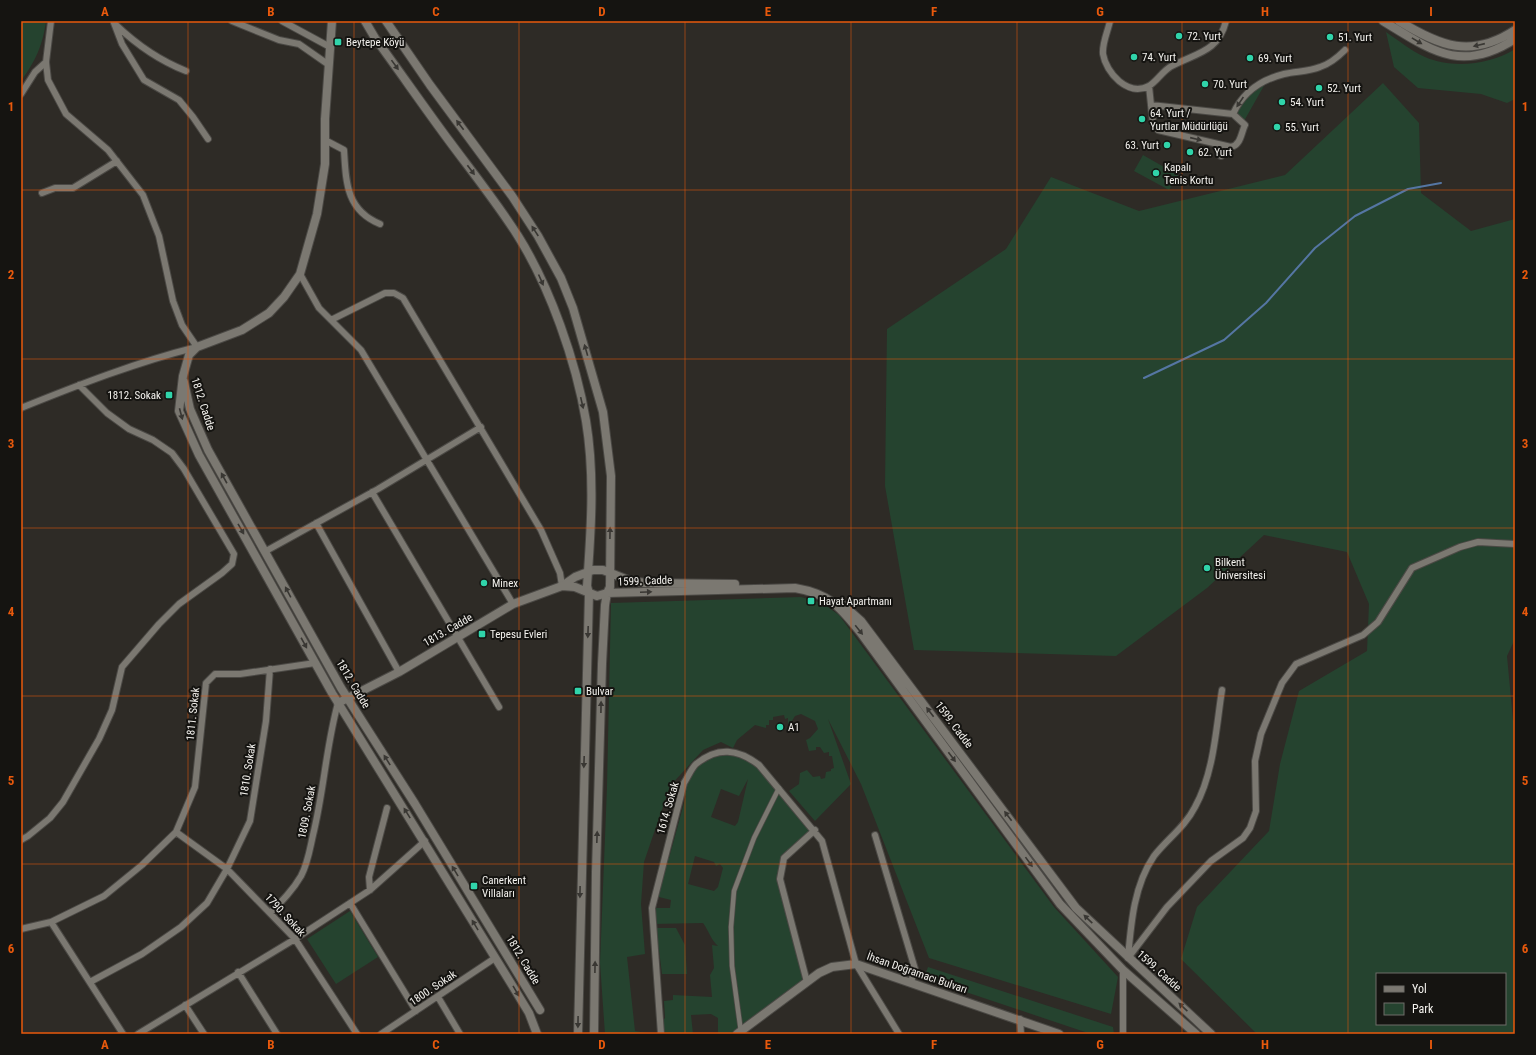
<svg xmlns="http://www.w3.org/2000/svg" width="1536" height="1055" viewBox="0 0 1536 1055" font-family="'Roboto Condensed',sans-serif">
<rect width="100%" height="100%" fill="#2e2b26"/>
<path fill="#25432f" fill-rule="evenodd" d="M21,21L46,22C42,47 36,60 21,81Z
M1386,32C1398,40 1411,51 1425,57C1452,69 1490,65 1515,49V99L1507,103L1481,94L1418,88L1394,67Z
M1383,83L1419,123L1421,193L1471,231L1515,219V639L1507,656L1513,720L1515,722V1034H1257L1181,959L1197,907L1269,831L1280,764L1299,691L1367,651L1369,604L1347,552L1264,535L1207,588L1116,656L914,650L885,486L887,329L1006,249L1051,177L1139,211L1285,175ZM1377,974H1505V1024H1377Z
M1265,84L1244,121L1236,114C1243,99 1251,92 1265,84Z
M1143,155L1178,175L1169,190L1134,171Z
M801,597L822,603L839,615L1054,907L1118,977L1111,1014L929,958L861,784L828,719L851,784L815,821L789,791L799,784L800,773L807,770L813,777L820,776L821,779L825,778L826,772L831,771V769L834,768L832,756H829V752L824,753L820,747H816V750L809,751L806,740L810,738L818,729L815,721L801,714L795,716L790,724H788V718L785,719L784,715L773,717V720H769V725H766V728L755,725L737,740L733,748L721,742L703,750L670,786L644,862L641,904L645,954L627,957L635,1031L653,1034H605L600,963L607,787L611,603Z
M728,751L760,767L815,830L784,858L780,880L803,981L731,1034H718V1018L711,1014L691,1015L693,1034H663L662,1021L665,1018L664,1001L673,1000V995L712,997L710,975L714,968L712,945L718,946C711,940 709,931 703,923L652,924V908H670L671,900L655,896L664,857L669,858L686,796L681,794L695,765ZM748,779L738,822L735,826L711,817L721,789L739,796ZM695,856L714,862L716,866L720,864L723,868L718,887L714,891L688,884Z
M350,911L378,957L336,984L307,939Z
M652,928H676L685,945L687,974H662L659,950H654Z
M928,967L1113,1027L1114,1034H1091L924,978Z"/>
<g fill="none" stroke-linecap="round" stroke-linejoin="round">
<path stroke="#5576a3" stroke-width="2" d="M1144,378L1224,340L1266,303L1315,248L1355,216L1408,189L1441,183"/>
<defs>
<path id="pedestrian" d="M741,1032L732,966L731,927L734,891L754,838L779,788"/>
<path id="minor" d="M232,21L279,40L299,44L329,65
M282,21L330,47
M1110,21C1108,31 1102,43 1103,54C1106,73 1128,97 1149,86C1157,81 1162,72 1170,67C1195,53 1218,53 1226,21
M114,23L122,44L144,80L179,100L193,117L208,139
M116,25C137,45 158,60 186,71
M1149,86L1153,124L1158,130L1231,147C1241,145 1241,133 1245,125L1233,114L1151,105
M21,94L35,72L46,62
M1233,114C1243,92 1260,80 1284,74C1296,71 1308,72 1320,67C1330,64 1338,57 1345,50
M325,140L344,150C346,182 346,210 380,224
M1221,156L1223,146
M42,193L55,188H73L117,161
M300,274L319,308L361,350L513,604
M331,320L385,293H394L403,298L541,530L560,573L562,586
M21,408C78,385 137,362 197,347L182,325L173,301L159,236L143,195L108,150L66,114L48,80L46,62L51,21
M372,492L499,707
M316,523L399,672
M266,551L378,489L481,427
M176,832L227,869L295,939L357,1034
M875,835L915,969L911,982
M21,840L28,836L50,818L63,802L99,739L112,710L122,667L159,624L179,604L222,573L232,564L234,554L184,469L172,453L153,440L129,429L107,413L79,385
M370,890L369,877L387,808
M350,903L416,1011
M270,913C282,901 293,890 301,876C308,863 310,848 313,835C324,791 326,746 338,703
M21,929L51,922
M1128,958L1167,907L1211,861L1243,838L1250,828L1256,811L1255,761L1261,734L1282,683L1296,664L1363,635L1378,622L1412,568L1460,547L1478,542L1515,544
M1128,958C1131,923 1134,885 1154,856C1167,839 1185,827 1195,807C1214,773 1216,728 1222,690
M238,972L277,1034
M90,982L142,954L181,927L207,903L227,869L250,821L266,721L270,669
M807,982L780,879L784,858L815,830
M438,997L460,1034
M185,1005L204,1034
M1020,1019L1021,1034
M123,1034L51,922L104,896L142,865L176,832L195,787L206,683L215,674H240L315,663
M138,1034L295,939L370,890L425,841
M381,1034L495,958
M661,1034L652,908L684,783C688,777 691,769 696,764C718,746 738,749 759,765L822,841L856,964L899,1034
M1123,1034V970"/>
<path id="tertiary" d="M332,21L325,119V164L317,214L300,274L284,297L269,313L242,330L197,347L189,355L183,376L179,411L199,455L332,693L512,985L529,1013L537,1034
M365,21L375,38C400,72 424,107 450,142C473,173 497,203 518,236C550,287 576,361 586,421C595,475 591,531 587,586L589,593L578,1034
M386,21L430,85L512,196L538,236L561,278L573,308L603,412L611,476L610,587L607,593L597,596L575,587L562,586
M1383,21C1431,50 1461,74 1515,39
M1399,21C1440,46 1471,59 1515,30
M184,382L190,409L208,450L341,688L415,804L540,1010
M842,604L861,621L1076,908L1211,1034
M338,703L399,672L513,604L562,586L575,577L593,570H603L628,580L645,583L735,584
M594,1034L596,872L602,664L605,605L607,593L795,588C830,594 839,606 860,632L1060,904L1123,970L1196,1034
M737,1034L819,973L832,967L856,964L1059,1034"/>
</defs>
<use href="#pedestrian" stroke="#4b4945" stroke-width="6"/>
<use href="#minor" stroke="#4b4945" stroke-width="8"/>
<use href="#tertiary" stroke="#4b4945" stroke-width="10"/>
<use href="#pedestrian" stroke="#7b7871" stroke-width="4.5"/>
<use href="#minor" stroke="#7b7871" stroke-width="6"/>
<use href="#tertiary" stroke="#7b7871" stroke-width="8"/>
</g>
<defs><path id="oneway-solid" d="M-6-.8H1V-3.2L6.5 0L1 3.2V.8H-6Z"/></defs>
<g fill="#393733">
<use href="#oneway-solid" transform="translate(1417 41) rotate(31)"/>
<use href="#oneway-solid" transform="translate(1479 45) rotate(167)"/>
<use href="#oneway-solid" transform="translate(395 65) rotate(54)"/>
<use href="#oneway-solid" transform="translate(1240 102) rotate(124)"/>
<use href="#oneway-solid" transform="translate(460 125) rotate(-127)"/>
<use href="#oneway-solid" transform="translate(1196 139) rotate(13)"/>
<use href="#oneway-solid" transform="translate(471 170) rotate(53)"/>
<use href="#oneway-solid" transform="translate(535 231) rotate(-123)"/>
<use href="#oneway-solid" transform="translate(541 280) rotate(66)"/>
<use href="#oneway-solid" transform="translate(586 350) rotate(-106)"/>
<use href="#oneway-solid" transform="translate(582 403) rotate(77)"/>
<use href="#oneway-solid" transform="translate(181 414) rotate(75)"/>
<use href="#oneway-solid" transform="translate(224 478) rotate(-119)"/>
<use href="#oneway-solid" transform="translate(241 529) rotate(60)"/>
<use href="#oneway-solid" transform="translate(610 533) rotate(-89)"/>
<use href="#oneway-solid" transform="translate(288 592) rotate(-118)"/>
<use href="#oneway-solid" transform="translate(646 592) rotate(-2)"/>
<use href="#oneway-solid" transform="translate(859 630) rotate(51)"/>
<use href="#oneway-solid" transform="translate(588 632) rotate(92)"/>
<use href="#oneway-solid" transform="translate(304 643) rotate(61)"/>
<use href="#oneway-solid" transform="translate(601 707) rotate(-89)"/>
<use href="#oneway-solid" transform="translate(930 712) rotate(-127)"/>
<use href="#oneway-solid" transform="translate(952 757) rotate(53)"/>
<use href="#oneway-solid" transform="translate(387 760) rotate(-122)"/>
<use href="#oneway-solid" transform="translate(584 762) rotate(92)"/>
<use href="#oneway-solid" transform="translate(407 813) rotate(-122)"/>
<use href="#oneway-solid" transform="translate(1008 816) rotate(-127)"/>
<use href="#oneway-solid" transform="translate(597 837) rotate(-88)"/>
<use href="#oneway-solid" transform="translate(1029 862) rotate(54)"/>
<use href="#oneway-solid" transform="translate(455 871) rotate(-121)"/>
<use href="#oneway-solid" transform="translate(580 892) rotate(91)"/>
<use href="#oneway-solid" transform="translate(1088 919) rotate(-136)"/>
<use href="#oneway-solid" transform="translate(475 925) rotate(-121)"/>
<use href="#oneway-solid" transform="translate(595 967) rotate(-89)"/>
<use href="#oneway-solid" transform="translate(516 991) rotate(60)"/>
<use href="#oneway-solid" transform="translate(1183 1007) rotate(-137)"/>
<use href="#oneway-solid" transform="translate(578 1022) rotate(91)"/>
</g>
<path fill="none" stroke="#e8590c" stroke-width="1" stroke-opacity="0.55" d="M188,21V1034M354,21V1034M519,21V1034M685,21V1034M851,21V1034M1017,21V1034M1182,21V1034M1348,21V1034M21,190H1515M21,359H1515M21,528H1515M21,696H1515M21,864H1515"/>
<g fill="#30d4aa" stroke="#151411" stroke-width="1.5">
<circle cx="1179" cy="36" r="4"/>
<circle cx="1330" cy="37" r="4"/>
<rect x="334" y="38" width="8" height="8" rx="2"/>
<circle cx="1134" cy="57" r="4"/>
<circle cx="1250" cy="58" r="4"/>
<circle cx="1205" cy="84" r="4"/>
<circle cx="1319" cy="88" r="4"/>
<circle cx="1282" cy="102" r="4"/>
<circle cx="1142" cy="119" r="4"/>
<circle cx="1277" cy="127" r="4"/>
<circle cx="1167" cy="145" r="4"/>
<circle cx="1190" cy="152" r="4"/>
<circle cx="1156" cy="173" r="4"/>
<rect x="165" y="391" width="8" height="8" rx="2"/>
<circle cx="1207" cy="568" r="4"/>
<circle cx="484" cy="583" r="4"/>
<rect x="807" y="597" width="8" height="8" rx="2"/>
<rect x="478" y="630" width="8" height="8" rx="2"/>
<rect x="574" y="687" width="8" height="8" rx="2"/>
<circle cx="780" cy="727" r="4"/>
<rect x="470" y="882" width="8" height="8" rx="2"/>
</g>
<g text-anchor="middle" dominant-baseline="central" stroke-width="4" stroke-linejoin="round" paint-order="stroke">
<g font-size="11" fill="#f4f2ee" stroke="#151411" text-anchor="start">
<text x="1187" y="36">72. Yurt</text>
<text x="1338" y="37">51. Yurt</text>
<text x="346" y="42">Beytepe Köyü</text>
<text x="1142" y="57">74. Yurt</text>
<text x="1258" y="58">69. Yurt</text>
<text x="1213" y="84">70. Yurt</text>
<text x="1327" y="88">52. Yurt</text>
<text x="1290" y="102">54. Yurt</text>
<text x="1150" y="113">64. Yurt /<tspan x="1150" dy="13">Yurtlar Müdürlüğü</tspan></text>
<text x="1285" y="127">55. Yurt</text>
<text x="1159" y="145" text-anchor="end">63. Yurt</text>
<text x="1198" y="152">62. Yurt</text>
<text x="1164" y="167">Kapalı<tspan x="1164" dy="13">Tenis Kortu</tspan></text>
<text x="161" y="395" text-anchor="end">1812. Sokak</text>
<text x="1215" y="562">Bilkent<tspan x="1215" dy="13">Üniversitesi</tspan></text>
<text x="492" y="583">Minex</text>
<text x="819" y="601">Hayat Apartmanı</text>
<text x="490" y="634">Tepesu Evleri</text>
<text x="586" y="691">Bulvar</text>
<text x="788" y="727">A1</text>
<text x="482" y="880">Canerkent<tspan x="482" dy="13">Villaları</tspan></text>
</g>
<g font-size="11" fill="#f4f2ee" stroke="#151411">
<text transform="translate(203 404) rotate(72)">1812. Cadde</text>
<text transform="translate(645 581) rotate(-2)">1599. Cadde</text>
<text transform="translate(448 630) rotate(-30)">1813. Cadde</text>
<text transform="translate(353 684) rotate(59)">1812. Cadde</text>
<text transform="translate(193 714) rotate(-84)">1811. Sokak</text>
<text transform="translate(954 725) rotate(53)">1599. Cadde</text>
<text transform="translate(248 770) rotate(-81)">1810. Sokak</text>
<text transform="translate(668 808) rotate(-74)">1614. Sokak</text>
<text transform="translate(307 812) rotate(-79)">1809. Sokak</text>
<text transform="translate(285 915) rotate(47)">1790. Sokak</text>
<text transform="translate(523 960) rotate(59)">1812. Cadde</text>
<text transform="translate(1159 971) rotate(42)">1599. Cadde</text>
<text transform="translate(917 973) rotate(19)">İhsan Doğramacı Bulvarı</text>
<text transform="translate(433 988) rotate(-34)">1800. Sokak</text>
</g>
</g>
<rect width="1536" height="1055" fill="none" stroke="#151411" stroke-width="44"/>
<rect x="1376" y="973" width="130" height="52" fill="#151411" stroke="#6e6d69"/>
<rect x="1384" y="986" width="20" height="6" fill="#7b7871" stroke="#6e6d69"/>
<text x="1412" y="993" font-size="12" fill="#f4f2ee">Yol</text>
<rect x="1384" y="1003" width="20" height="12" fill="#25432f" stroke="#6e6d69"/>
<text x="1412" y="1013" font-size="12" fill="#f4f2ee">Park</text>
<rect x="22" y="22" width="1492" height="1011" fill="none" stroke="#e8590c" stroke-width="1.5"/>
<g font-size="13" text-anchor="middle" font-weight="bold" fill="#e8590c">
<text x="105" y="16">A</text>
<text x="271" y="16">B</text>
<text x="436" y="16">C</text>
<text x="602" y="16">D</text>
<text x="768" y="16">E</text>
<text x="934" y="16">F</text>
<text x="1100" y="16">G</text>
<text x="1265" y="16">H</text>
<text x="1431" y="16">I</text>
<text x="11" y="111">1</text>
<text x="1525" y="111">1</text>
<text x="11" y="279">2</text>
<text x="1525" y="279">2</text>
<text x="11" y="448">3</text>
<text x="1525" y="448">3</text>
<text x="11" y="616">4</text>
<text x="1525" y="616">4</text>
<text x="11" y="785">5</text>
<text x="1525" y="785">5</text>
<text x="11" y="953">6</text>
<text x="1525" y="953">6</text>
<text x="105" y="1049">A</text>
<text x="271" y="1049">B</text>
<text x="436" y="1049">C</text>
<text x="602" y="1049">D</text>
<text x="768" y="1049">E</text>
<text x="934" y="1049">F</text>
<text x="1100" y="1049">G</text>
<text x="1265" y="1049">H</text>
<text x="1431" y="1049">I</text>
</g>
</svg>
